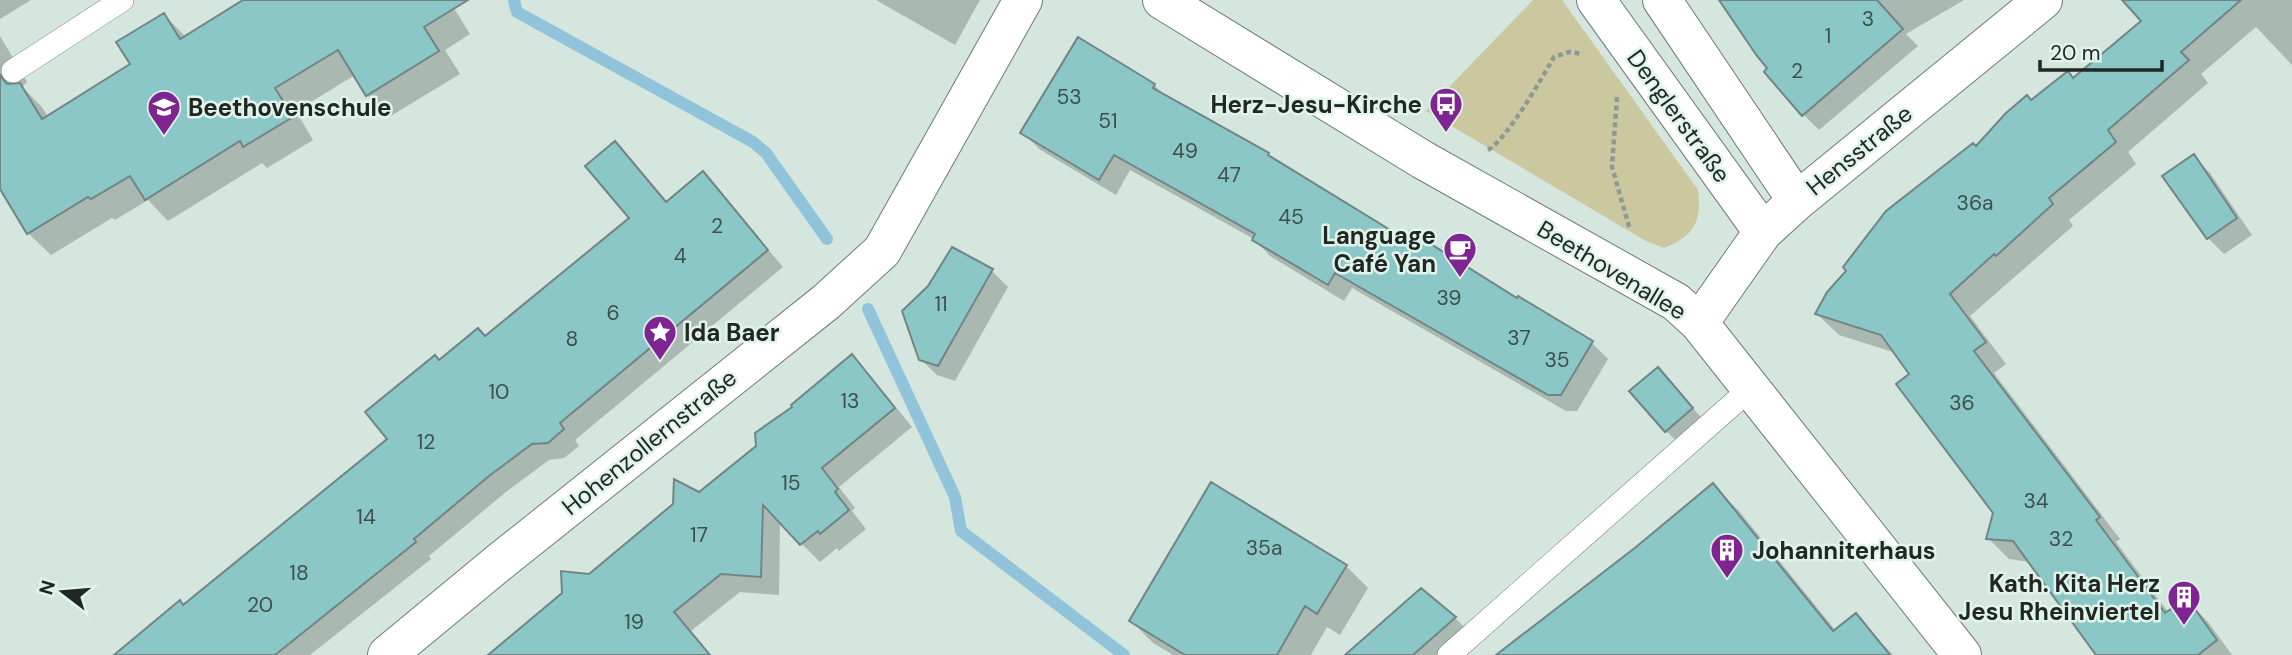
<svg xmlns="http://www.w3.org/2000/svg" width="2292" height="655" viewBox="0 0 2292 655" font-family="'DM Sans',sans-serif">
<rect width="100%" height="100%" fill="#d4e6de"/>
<path fill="#cbc89f" d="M1533,0H1562L1698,190C1702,222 1694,236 1664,248L1646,241L1426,111Z"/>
<path fill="#0003" d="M0,0H31L0,19Z
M247,0H449L470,34L445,50L460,74L389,117L367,95L355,75L296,111L313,140L267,168L262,163L168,221L148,200L115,220L112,218L51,255L28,233L0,186V36L27,82L22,87L42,107L48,117L132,65L164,15L186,37Z
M876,0H980L955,45Z
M1722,0H1964L1906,34L1918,46L1819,130L1803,114Z
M2149,0H2292V65L2256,27L2201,74L2208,83L2128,152L2136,164L2069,220L2073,226L1970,316L2006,364L1994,373L2120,539L2116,542L2168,612L2187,600L2208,622L2232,655H2099L2030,562L2009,559L1988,538L1995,512L1896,353L1839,335L1817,314L1976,149L2031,102L2074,80L2143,21Z
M1154,85L1166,97L1268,155L1275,161L1406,241L1592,343L1608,359L1577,411H1566L1352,288L1344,301L1270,256L1254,239L1130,170L1116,195L1039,149L1023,132Z
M615,143L668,203L703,174L783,267L575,440L579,446L564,458L549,460L506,492L429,556L431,559L310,655H118L183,607L389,439L440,362L485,337L631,219Z
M2194,157L2210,173L2252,235L2224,254L2208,238Z
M952,249L992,271L1008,287L955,381L937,375L920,359L930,287Z
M852,357L870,375L912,427L839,487L855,508L852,511L866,529L839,551L837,548L820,562L780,522L779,595L740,592L691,631L711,655H492L590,575L699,494L758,446L795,407Z
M1657,369L1713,430L1688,452L1666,431Z
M1713,485L1739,511L1836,631L1856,616L1893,655H1499L1637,548Z
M1346,566L1368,588L1340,635L1327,627L1311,655H1173L1153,643L1131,621Z
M1421,590L1455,618L1477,640L1460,655H1374Z"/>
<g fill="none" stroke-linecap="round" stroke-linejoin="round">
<path stroke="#91c3da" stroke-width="12" d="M514,0L517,12L753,142L766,153L827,239
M868,309L955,497L961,531L1124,655"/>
</g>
<path fill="#8bc7c7" stroke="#728585" stroke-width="2" d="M243,0H468L424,27L439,51L366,96L338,50L275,88L293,117L243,147L240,141L145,200L130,176L91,199L88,197L27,234L0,189V75L7,84L20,83L42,119L130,64L116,42L164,13L180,39Z
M1719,0H1877L1903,29L1802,116L1764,72L1767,68L1757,56Z
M2122,0H2241L2181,52L2189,60L2108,130L2116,142L2049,198L2053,204L1996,256L1994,254L1950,294L1986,342L1974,351L2100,517L2096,520L2165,613L2187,598L2217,640L2198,655H2096L2013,541L1986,539L1993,513L1896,384L1909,374L1881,335L1815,314L1827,292L1846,271L1843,267L1886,211L1973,143L1976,146L2006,113L2027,95L2031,100L2068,71L2073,78L2141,21Z
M1078,37L1155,84L1153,88L1269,153L1268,155L1405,239L1410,231L1517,298L1518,296L1593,341L1561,395H1548L1335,273L1328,285L1252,240L1255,234L1114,155L1099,180L1020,133Z
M615,141L666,202L703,171L768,250L560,423L564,429L548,443L532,444L489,476L414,539L416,542L275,655H114L180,600L183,605L387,439L365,412L435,355L439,360L478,328L485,336L629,218L585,166Z
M2194,154L2237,218L2207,239L2162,176Z
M952,247L993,269L938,366L919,360L902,311L928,286Z
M852,354L895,408L822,468L838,489L835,492L849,510L820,534L818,531L800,545L763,505L761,577L721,574L674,612L710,655H488L562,593L561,571L589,574L673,504L674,479L699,492L756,446L755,433L792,407L791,405Z
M1658,367L1693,408L1665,432L1629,391Z
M1211,482L1347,565L1317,614L1305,606L1277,655H1185L1129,621Z
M1713,483L1833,631L1856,613L1890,655H1496L1636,547Z
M1421,588L1456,617L1413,655H1345Z"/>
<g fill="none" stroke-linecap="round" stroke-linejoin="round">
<defs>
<path id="service" d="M13,71L122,0
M1449,655L1751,388"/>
<path id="minor" d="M1162,0L1423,160L1676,302L1699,323L1962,655
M1596,0L1763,232
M1662,0L1797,201
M1699,323L1763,232L1797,201L2043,0
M387,655L502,560L826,302L882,251L1023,0"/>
</defs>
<use href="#service" stroke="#6d7d75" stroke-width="24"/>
<use href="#minor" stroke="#6d7d75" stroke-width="40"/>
<path stroke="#8d9a94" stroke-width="4.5" stroke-dasharray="5 3.5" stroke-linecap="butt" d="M1617,97L1612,167L1630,230
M1488,150C1507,139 1542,78 1554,57L1569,52L1583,54"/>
<use href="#service" stroke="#fff" stroke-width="23"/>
<use href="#minor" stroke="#fff" stroke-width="38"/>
</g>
<defs>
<symbol id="bus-pin" viewBox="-11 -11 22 30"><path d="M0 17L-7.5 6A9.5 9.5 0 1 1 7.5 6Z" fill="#7f2592" stroke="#e1f4eb"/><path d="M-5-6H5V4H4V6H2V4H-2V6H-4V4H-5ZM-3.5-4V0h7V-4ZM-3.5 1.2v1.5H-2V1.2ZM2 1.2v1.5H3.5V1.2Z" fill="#fff"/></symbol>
<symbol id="school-pin" viewBox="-11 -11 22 30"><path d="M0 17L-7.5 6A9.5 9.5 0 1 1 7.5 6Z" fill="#7f2592" stroke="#e1f4eb"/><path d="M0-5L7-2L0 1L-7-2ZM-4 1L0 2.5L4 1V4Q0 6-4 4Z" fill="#fff"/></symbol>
<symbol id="cafe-pin" viewBox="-11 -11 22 30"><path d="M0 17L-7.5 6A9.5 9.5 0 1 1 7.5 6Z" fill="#7f2592" stroke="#e1f4eb"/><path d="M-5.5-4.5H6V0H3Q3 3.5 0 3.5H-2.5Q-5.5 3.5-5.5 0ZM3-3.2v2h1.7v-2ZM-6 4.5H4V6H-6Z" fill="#fff"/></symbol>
<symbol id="sight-pin" viewBox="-11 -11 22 30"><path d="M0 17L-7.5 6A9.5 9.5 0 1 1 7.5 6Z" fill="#7f2592" stroke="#e1f4eb"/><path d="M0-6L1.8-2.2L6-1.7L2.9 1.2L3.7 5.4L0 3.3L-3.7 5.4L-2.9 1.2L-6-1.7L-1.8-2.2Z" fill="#fff"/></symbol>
<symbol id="building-pin" viewBox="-11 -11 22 30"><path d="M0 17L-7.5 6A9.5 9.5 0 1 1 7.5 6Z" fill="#7f2592" stroke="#e1f4eb"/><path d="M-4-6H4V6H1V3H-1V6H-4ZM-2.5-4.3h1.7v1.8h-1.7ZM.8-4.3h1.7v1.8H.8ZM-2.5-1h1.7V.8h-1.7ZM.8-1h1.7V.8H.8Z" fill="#fff"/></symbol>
</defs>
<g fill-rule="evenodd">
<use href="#bus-pin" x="1427" y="85" width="38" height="52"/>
<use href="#school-pin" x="145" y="88" width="38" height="52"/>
<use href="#cafe-pin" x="1441" y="230" width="38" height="52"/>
<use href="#sight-pin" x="641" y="313" width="38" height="52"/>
<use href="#building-pin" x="1708" y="531" width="38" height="52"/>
<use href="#building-pin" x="2165" y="578" width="38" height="52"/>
</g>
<g text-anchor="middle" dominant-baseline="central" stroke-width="5" stroke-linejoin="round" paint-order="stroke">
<g font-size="21" fill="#3c4f4d">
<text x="1868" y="19">3</text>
<text x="1828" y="36">1</text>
<text x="1797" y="71">2</text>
<text x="1069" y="97">53</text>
<text x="1108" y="121">51</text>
<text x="1185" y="151">49</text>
<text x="1229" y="175">47</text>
<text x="1975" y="203">36a</text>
<text x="1291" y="217">45</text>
<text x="717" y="226">2</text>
<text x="680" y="256">4</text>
<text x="1449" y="298">39</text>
<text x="941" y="304">11</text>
<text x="613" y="313">6</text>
<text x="1519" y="338">37</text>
<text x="572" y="339">8</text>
<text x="1557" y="360">35</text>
<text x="499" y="392">10</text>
<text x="850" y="401">13</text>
<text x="1962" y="403">36</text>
<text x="426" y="442">12</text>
<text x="791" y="483">15</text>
<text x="2036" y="501">34</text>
<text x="366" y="517">14</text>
<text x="699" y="535">17</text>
<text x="2061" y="539">32</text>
<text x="1264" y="548">35a</text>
<text x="299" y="573">18</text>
<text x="260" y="605">20</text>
<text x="634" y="622">19</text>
</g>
<g font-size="24" font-weight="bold" fill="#212724" stroke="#e1f4eb" text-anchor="end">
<text x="1422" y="104">Herz-Jesu-Kirche</text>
<text x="188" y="107" text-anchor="start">Beethovenschule</text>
<text x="1436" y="235">Language<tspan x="1436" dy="28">Café Yan</tspan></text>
<text x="684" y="332" text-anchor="start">Ida Baer</text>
<text x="1752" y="550" text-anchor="start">Johanniterhaus</text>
<text x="2160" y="583">Kath. Kita Herz<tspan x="2160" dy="28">Jesu Rheinviertel</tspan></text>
</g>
<g font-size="24" fill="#212724" stroke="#e1f4eb">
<text transform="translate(1679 116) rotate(54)">Denglerstraße</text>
<text transform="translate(1859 150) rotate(-39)">Hensstraße</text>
<text transform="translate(1612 270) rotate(31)">Beethovenallee</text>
<text transform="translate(649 442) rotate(-39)">Hohenzollernstraße</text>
</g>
</g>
<g transform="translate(63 592) rotate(286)" stroke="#e1f4eb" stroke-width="5" paint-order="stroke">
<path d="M0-5L12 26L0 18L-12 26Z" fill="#212724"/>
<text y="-10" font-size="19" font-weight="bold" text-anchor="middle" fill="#212724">N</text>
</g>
<path d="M2040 60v10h122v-10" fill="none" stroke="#212724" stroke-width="3.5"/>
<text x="2050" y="60" font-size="21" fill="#212724" stroke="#e1f4eb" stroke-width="5" paint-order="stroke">20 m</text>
</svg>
